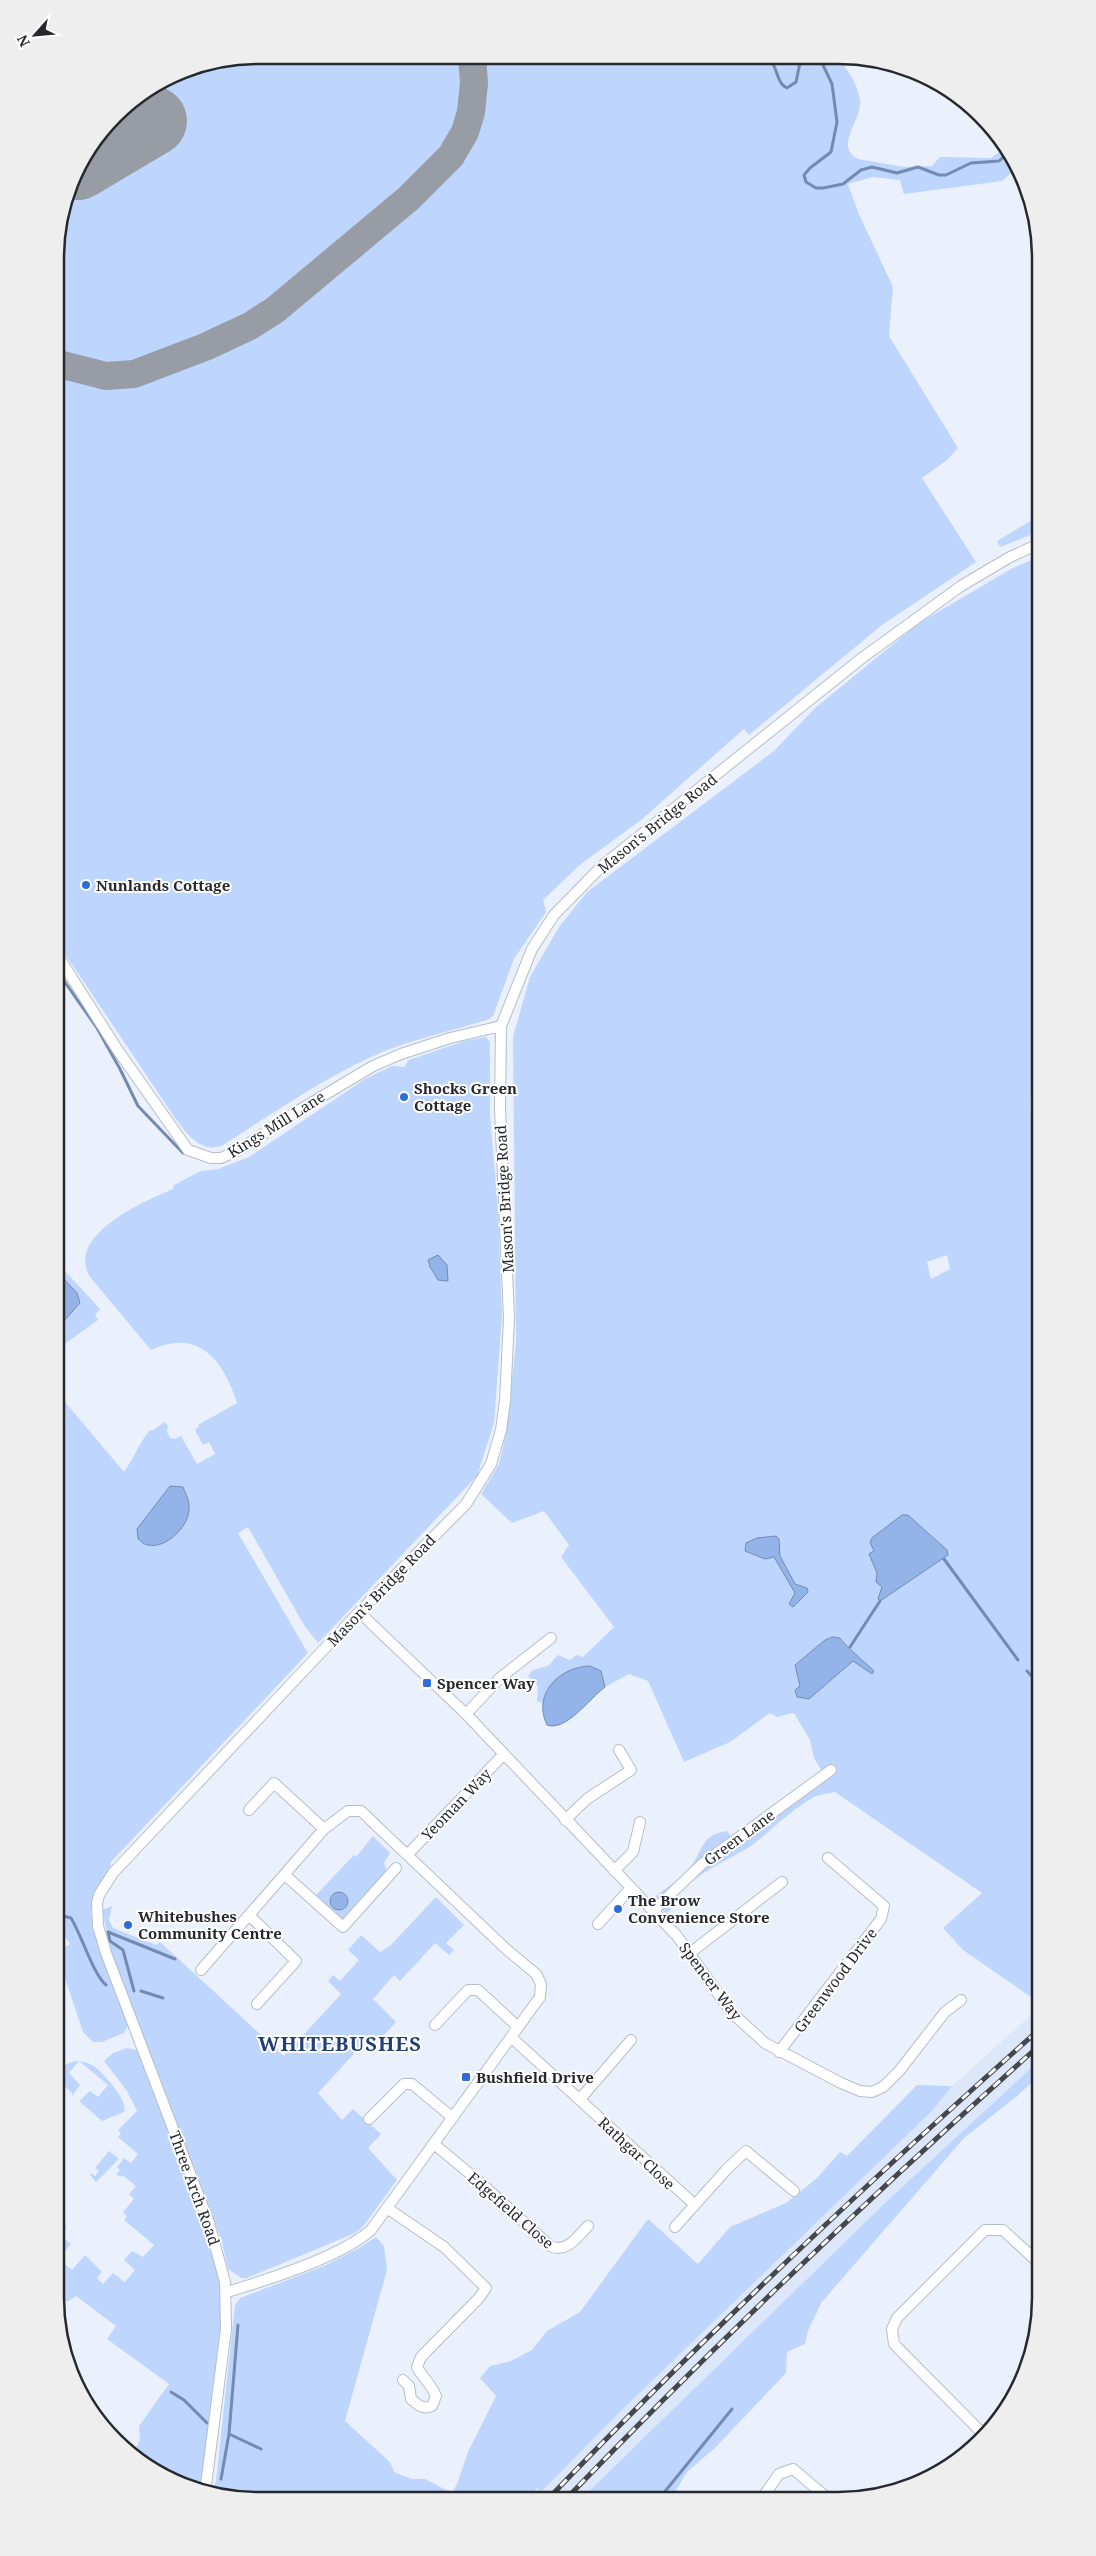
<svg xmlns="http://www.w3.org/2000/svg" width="1096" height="2556" viewBox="0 0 1096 2556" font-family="'Noto Serif',serif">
<rect width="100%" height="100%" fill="#eaf1fd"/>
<path fill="#dde7fa" d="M1041,2006V2059L887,2201L581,2499H534L531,2494L537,2488L542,2491L623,2409L933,2110L952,2086Z"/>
<path fill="#bed5fd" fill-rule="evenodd" d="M257,55L465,56C471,97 462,138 432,167L267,310L247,321L179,351L126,370L97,368L55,357V244L76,168L124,105L180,70Z
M478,56L839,59C848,70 858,85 860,100C863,120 833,145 858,159L904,167L932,166L940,157L991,158L1006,147L1018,167L1002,181L904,194L900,180L873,177L848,184L858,212L893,287L889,336L958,448L947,460L922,478L976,562L882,625L749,735L744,729L641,820L581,864L543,900L546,912L514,959L493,1016L487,1020C448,1032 408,1040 371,1057C319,1081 272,1114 223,1145C201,1155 185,1132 173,1115L55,939V371L104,382L132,380L201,355L277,316L423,192L457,158L471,135L477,113L481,77Z
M1032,520L1038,532L1000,547L997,541Z
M1041,556V1097L1030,1099L1031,1111L1041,1130V2004L963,1950L943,1928L982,1893L835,1792C828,1794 819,1794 812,1798C791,1810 774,1828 755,1843C735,1858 674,1882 672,1908L666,1914L652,1899C665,1889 682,1878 692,1865C704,1848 701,1835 727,1831L736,1844L826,1778L814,1758L810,1740L794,1713L777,1717L770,1713L730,1742L684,1762L648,1681L629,1674L605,1687L600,1671L547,1689L542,1703L537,1701L538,1686L528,1676L533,1670L548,1666L558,1655L570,1660L577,1655L583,1657L614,1627L561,1557L569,1545L544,1511L512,1523L481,1494L499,1464L506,1435L516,1343L513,1037L530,977L559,927L587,892L774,751L815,708L919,623L1011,569ZM947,1255L950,1269L931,1279L927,1262Z
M486,1037L490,1042V1116L498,1209L502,1316L494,1423L477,1476L318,1643L304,1625L248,1527L238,1533L308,1653L110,1863L111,1866L96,1889L91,1912L94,1932L129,2023L124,2033L102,2042H93L83,2032L57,1954L64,1952L63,1948L70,1944L55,1923V1390L124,1472C134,1458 139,1443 150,1430L152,1431L165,1422L168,1426L167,1432L170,1438L175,1439L181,1436L197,1464L215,1454L209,1442L203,1445L195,1430L199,1427L198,1425L237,1403C223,1360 199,1328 151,1350L90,1277C65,1235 145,1201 173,1189L174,1185L201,1171L218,1169L249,1157L365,1079L392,1066L404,1067L409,1060L464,1041Z
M55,1260L100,1309L95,1315L98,1320L55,1351V1331L80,1303L77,1293L61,1276H55Z
M373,1836L390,1853L384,1863L387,1872L344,1918L340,1919L315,1896L354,1855L356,1857Z
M436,1897L464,1925L446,1943L454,1950L449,1955L435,1943L400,1981L394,1975L373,1999L396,2022L384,2035L390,2041L386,2046L372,2034L318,2093L342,2120L353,2109L381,2134L368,2148L397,2180L362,2228L353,2234L247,2278H241L228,2269L222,2242L207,2201L112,1955L102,1910L112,1906L109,1920L113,1928L156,1945L160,1942L284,2056L341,1994L328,1981L333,1975L340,1981L359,1960L348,1950L361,1935L380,1952L390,1946Z
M127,2048L137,2050L140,2053L207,2227L219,2274L222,2315L201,2491L168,2480L132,2455L140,2440L139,2426L169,2384L107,2339L116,2326L76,2296L69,2301L55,2302V2222L58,2221L55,2212L60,2216L64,2215L66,2228L61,2236L71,2244L58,2259L72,2270L85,2255L102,2272L97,2278L103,2284L113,2273L125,2282L135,2270L124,2260L132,2251L143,2257L154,2245L124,2220L127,2216L123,2212L134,2199L129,2194L136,2186L122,2175L120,2177L116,2174L120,2170L117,2167L124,2158L131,2163L138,2154L118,2137L121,2133L118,2130L137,2111L127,2091L104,2061L113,2053Z
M1041,2059V2074L1017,2096L964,2138L821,2303L808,2331L805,2344L787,2352L786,2373L715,2448L687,2472L670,2500L581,2499L887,2201Z
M76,2061C82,2061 90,2063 95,2067C104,2074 129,2101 124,2112L102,2121L79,2101L90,2091L98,2097L108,2085L79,2061L69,2073L80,2085L72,2096V2093L60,2082L55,2087V2068Z
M917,2085L952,2086L933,2110L623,2409L542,2491L537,2488L531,2494L534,2499L218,2497L211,2495L216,2481L235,2305L240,2298L324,2266L359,2248L376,2237L384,2246L387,2270L345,2421L390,2462L394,2472L412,2479H425L452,2493L457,2484L468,2452L496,2396L480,2378L490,2366L511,2361L532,2350L547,2331L580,2312L648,2219L698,2264L730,2227L786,2203L817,2178L840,2152L847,2156Z
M109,2151L119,2159L96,2182L90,2175L91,2173L95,2176L99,2171L95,2168Z"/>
<path fill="#94b4e9" stroke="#738ab1" d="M438,1255L447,1265L448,1281L438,1280L430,1267L428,1260Z
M55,1276H61L77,1293L80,1303L55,1331Z
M170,1486L183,1487C186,1495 190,1501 189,1510C188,1527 166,1549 148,1545C144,1545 141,1541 138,1539L137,1529Z
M902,1515H908L947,1550L948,1555L880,1601L878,1599L882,1587L876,1582L877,1573L869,1554L874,1551L870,1542L873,1537Z
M776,1536L779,1539L780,1556L795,1584L807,1588L808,1592L793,1607L789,1604L795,1593L774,1557L765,1559L745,1551L746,1543L757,1538Z
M832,1637L840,1638C843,1644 868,1665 874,1671L872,1674L853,1661L809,1699L797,1697L795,1690L800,1686L795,1665L825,1640Z
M590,1666L601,1671L605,1687C590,1698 566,1732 547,1725C532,1694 559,1667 590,1666Z
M330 1901a9 9 0 1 1 18 0a9 9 0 1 1-18 0Z"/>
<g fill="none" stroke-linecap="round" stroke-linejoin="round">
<path stroke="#738ab1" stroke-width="3" d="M769,58C778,67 776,83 787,88L796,82L801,58
M816,58L823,65L832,84L837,122L831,152L810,168L804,175L806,182L816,188H823L843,184L861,170L872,167L897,173L918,167L939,175H946L971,163L999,161L1010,151
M55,968L97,1028L120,1069L138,1106L183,1153
M944,1559L1018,1660
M850,1647L880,1601
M1027,1671L1041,1686
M55,1914L71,1918C82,1936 93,1974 106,1985
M134,1991L123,1950L110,1941L108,1932L175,1959
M141,1991L163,1998
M171,2392L184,2400L207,2423
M229,2434L261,2449
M221,2479L229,2434L238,2325
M658,2500L732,2409"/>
<path stroke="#979ca5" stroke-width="28" d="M55,363L106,376L134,374L205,347L250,326L275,310L409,198L451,156L465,132L471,112L474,83L472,56"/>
<path stroke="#979ca5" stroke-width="70" d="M78,165L152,121"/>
<defs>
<path id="minor" d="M55,951L117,1049L188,1150L211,1158H221L239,1150L291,1115L373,1066L401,1054L450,1038L501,1026
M359,1612L466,1714L677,1936L732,2013L765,2043L841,2083L860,2091L872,2092L883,2087L900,2070L945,2012L961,2000
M466,1714L500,1678L551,1638
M249,1810L274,1783L324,1829
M565,1820L587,1799L631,1770L619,1750
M408,1854L504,1754
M614,1871L633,1852L640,1822
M285,1875L343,1927L396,1868
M653,1911L702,1864L831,1770
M249,1915L296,1961L257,2004
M598,1924L631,1888
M690,1953L782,1882
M201,1970L324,1829L348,1811H361L505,1948L536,1974L541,1984L540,1997L371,2230C341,2257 267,2280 227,2292
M435,2025L468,1990H478L518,2027
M512,2038L695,2205
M779,2052L881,1919L884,1906L828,1858
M580,2099L631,2040
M369,2119L404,2084H412L453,2118
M434,2144L481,2183L550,2246C566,2254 577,2237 588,2226
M387,2208L444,2247L486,2288L479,2298L421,2357L417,2367C423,2378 431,2384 436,2396L432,2406C423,2410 418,2405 411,2399L409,2386L403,2380
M675,2227L727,2169L746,2151L794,2191
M985,2436L894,2344L892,2329L897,2318L985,2230H1003L1041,2265
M205,2493L226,2329L225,2282L209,2223L106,1953L98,1926L97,1903L99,1895L113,1873L359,1612L466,1504L491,1464L501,1430L505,1401L509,1318L500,1108L501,1026L532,949L554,915L602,866L862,658L961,586L1010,557L1041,543
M760,2501L779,2474L793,2469L831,2501"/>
</defs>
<use href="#minor" stroke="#b6bdc9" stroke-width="12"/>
<use href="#minor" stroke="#fff" stroke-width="10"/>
<defs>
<path id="rail" d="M548,2499C705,2335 871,2179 1041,2028
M566,2499C718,2341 877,2190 1041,2044"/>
</defs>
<use href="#rail" stroke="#44474d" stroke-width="5"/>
<use href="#rail" stroke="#fff" stroke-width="3" stroke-dasharray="9" stroke-linecap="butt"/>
</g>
<g fill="#2f6cda" stroke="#fff" stroke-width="2">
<circle cx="86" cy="885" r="5"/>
<circle cx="404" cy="1097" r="5"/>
<rect x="422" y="1678" width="10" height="10" rx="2.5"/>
<circle cx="618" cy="1909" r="5"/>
<circle cx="128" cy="1925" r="5"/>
<rect x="461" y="2072" width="10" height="10" rx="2.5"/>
</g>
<g text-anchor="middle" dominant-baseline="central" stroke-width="4" stroke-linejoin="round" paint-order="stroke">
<g font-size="15" fill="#26282d" stroke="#fff">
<text transform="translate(657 823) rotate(-39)">Mason's Bridge Road</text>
<text transform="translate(276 1124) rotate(-32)">Kings Mill Lane</text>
<text transform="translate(504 1199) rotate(-93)">Mason's Bridge Road</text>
<text transform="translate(381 1590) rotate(-46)">Mason's Bridge Road</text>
<text transform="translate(456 1804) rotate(-46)">Yeoman Way</text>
<text transform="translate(739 1837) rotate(-36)">Green Lane</text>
<text transform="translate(835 1980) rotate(-53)">Greenwood Drive</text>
<text transform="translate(711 1981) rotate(53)">Spencer Way</text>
<text transform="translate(637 2153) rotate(43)">Rathgar Close</text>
<text transform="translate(195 2188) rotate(70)">Three Arch Road</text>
<text transform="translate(511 2210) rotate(41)">Edgefield Close</text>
</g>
<g font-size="15" font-weight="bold" fill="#26282d" stroke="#fff" text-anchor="start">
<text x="96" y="885">Nunlands Cottage</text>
<text x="414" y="1088">Shocks Green<tspan x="414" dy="17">Cottage</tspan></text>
<text x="437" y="1683">Spencer Way</text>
<text x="628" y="1900">The Brow<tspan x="628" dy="17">Convenience Store</tspan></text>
<text x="138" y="1916">Whitebushes<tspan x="138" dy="17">Community Centre</tspan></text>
<text x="476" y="2077">Bushfield Drive</text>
</g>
<g font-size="20" font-weight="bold" letter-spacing="1" fill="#213f75" stroke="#fff">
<text x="340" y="2043">WHITEBUSHES</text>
</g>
</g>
<path d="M0 0H1096V2556H0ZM258 64H838A194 194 0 0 1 1032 258V2298A194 194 0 0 1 838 2492H258A194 194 0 0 1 64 2298V258A194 194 0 0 1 258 64Z" fill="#eee" fill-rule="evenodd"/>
<path fill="none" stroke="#26282d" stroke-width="2.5" d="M258 64H838A194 194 0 0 1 1032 258V2298A194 194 0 0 1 838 2492H258A194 194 0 0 1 64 2298V258A194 194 0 0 1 258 64Z"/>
<g transform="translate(35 35) rotate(243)" stroke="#ffffff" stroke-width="4" paint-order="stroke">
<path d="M0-4L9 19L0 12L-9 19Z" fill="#26282d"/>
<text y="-8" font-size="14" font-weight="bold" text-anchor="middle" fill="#26282d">N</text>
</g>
</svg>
